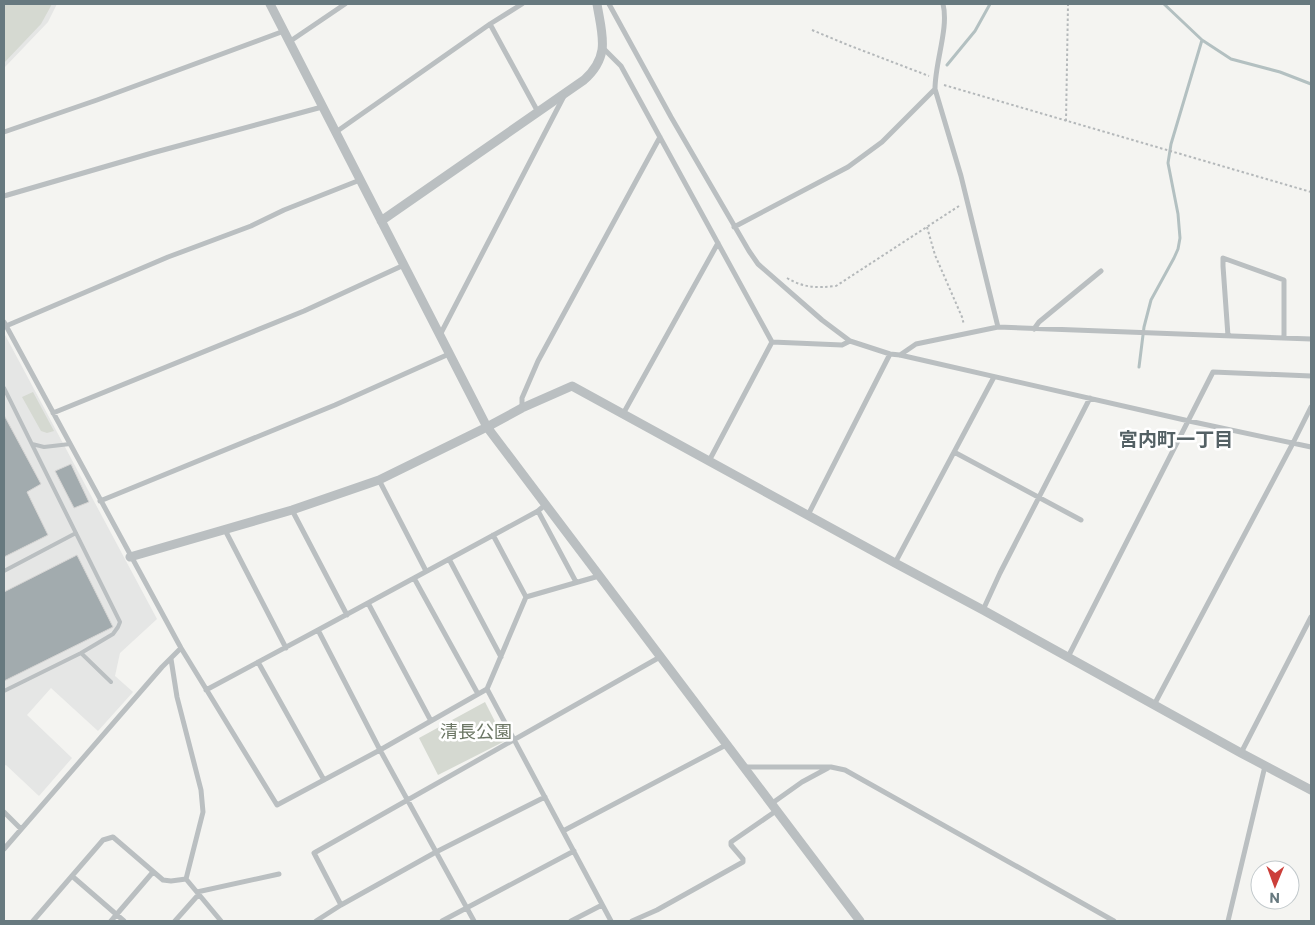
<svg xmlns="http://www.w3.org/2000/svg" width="1315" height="925" viewBox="0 0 1315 925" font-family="Commissioner,'Noto Sans JP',sans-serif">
<rect width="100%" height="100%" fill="#f4f4f1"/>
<path fill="#e5e6e5" d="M4,4H57L48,22L4,68Z
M4,333L157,619L120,653L115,676L133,692L98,731L51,688L27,715L72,758L39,796L6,765L4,766Z"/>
<path fill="#d5d9d1" d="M4,4H52L41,24L4,63Z
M33,392L54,431L47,433L41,431L22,397Z
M485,702L505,741L438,775L419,738Z"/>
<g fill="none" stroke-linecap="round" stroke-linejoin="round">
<path stroke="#b3c0c1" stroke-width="3" d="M1164,4L1202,40L1231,59L1280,72L1311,84
M947,65L975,31L990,4
M1139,367L1144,327L1151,300L1174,258L1178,249L1180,238L1178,214L1168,163L1171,144L1202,40"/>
</g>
<path fill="#a2abae" stroke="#d6d5d4" d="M4,415L41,484L27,492L48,535L4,557Z
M71,464L89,502L74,508L55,471Z
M77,555L113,627L4,681V592Z"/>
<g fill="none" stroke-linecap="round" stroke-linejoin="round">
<path stroke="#b4b8ba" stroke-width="2" stroke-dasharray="2.5 2.5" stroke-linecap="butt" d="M812,30L848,45L929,76
M944,85L1311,192
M1066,121L1068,4
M927,227L935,255L962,317L964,325
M787,278C804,288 816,288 836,286L959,206"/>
<path stroke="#babfc1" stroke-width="4" d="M4,388L120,622L118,627L113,634L81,653L4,691
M32,444L44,447L70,444
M4,571L76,533
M81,653L111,682"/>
<path stroke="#babfc1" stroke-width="5" d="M609,4L671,117L749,251L758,264L822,320L850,341L890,354L900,355L1189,421L1311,447
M943,4C949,28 935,62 935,89L961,176L998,327
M490,24L538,112
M289,42L345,4
M603,48L621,66L772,342
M4,132L97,100L284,31
M336,132L490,24L522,4
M4,196L152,153L322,107
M734,227L848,167L882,142L935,89
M4,322L181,648L277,805L380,750L487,689L526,597L599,576
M6,326L168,257L251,226L284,210L360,180
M1034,329L1039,322L1101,271
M440,335L564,96
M1228,336L1223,266V258L1284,280V338
M900,355L916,344L998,327L1311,339
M522,408V398L538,361L660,137
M53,413L304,311L404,265
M623,414L718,243
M954,452L1081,520
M709,461L772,342L842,345L850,341
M379,480L426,571
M100,501L335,405L449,354
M292,510L347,615
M538,511L576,582
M808,515L890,354
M225,530L286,648
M493,535L526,597
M449,559L501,657
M895,563L994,377
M414,578L478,694
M368,603L431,721
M983,610L1000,573L1090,398
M318,630L380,750L474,921
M1068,657L1213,372L1311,376
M171,659L177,697L201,790L203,812L186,879
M258,662L324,780
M487,689L611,921
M206,690L318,630L538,511L545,505
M1154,705L1293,443L1311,407
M1241,753L1311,617
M744,767H831L845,770L1114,921
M545,797L436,852L341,905L314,853L660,657
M771,804L802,782L828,768
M4,812L21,829
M563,831L726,745
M4,849L162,667L181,648
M72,876L124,921
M186,879L221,921
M197,892L279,874
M33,921L103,840L113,837L163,880L171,881L186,879
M111,921L153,872
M175,921L199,894
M316,921L341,905
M442,921L574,851
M571,921L602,905
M632,921L657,910L743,862V859L731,845V842L776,811
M1228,921L1265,766"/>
<path stroke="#babfc1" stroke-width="9" d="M270,4L487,427L860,921
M381,221L584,80C611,56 602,35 597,4
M130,557L292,510L379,480L487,427L522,408L572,386L895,563L983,610L1241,753L1311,790"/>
</g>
<g text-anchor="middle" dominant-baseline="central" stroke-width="5" stroke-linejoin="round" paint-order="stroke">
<g font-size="18" fill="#6c7765" stroke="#fff">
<text x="476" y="731">清長公園</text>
</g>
<g font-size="19" font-weight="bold" fill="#546165" stroke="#fff">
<text x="1176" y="438">宮内町一丁目</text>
</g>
</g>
<rect width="1315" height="925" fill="none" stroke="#67797f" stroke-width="10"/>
<g transform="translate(1275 885) rotate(181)"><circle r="24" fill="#ffffff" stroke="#c2c9cc"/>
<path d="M0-4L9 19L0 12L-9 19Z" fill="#cc3f3a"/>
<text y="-8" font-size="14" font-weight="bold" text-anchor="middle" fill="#67797f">N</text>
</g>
</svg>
